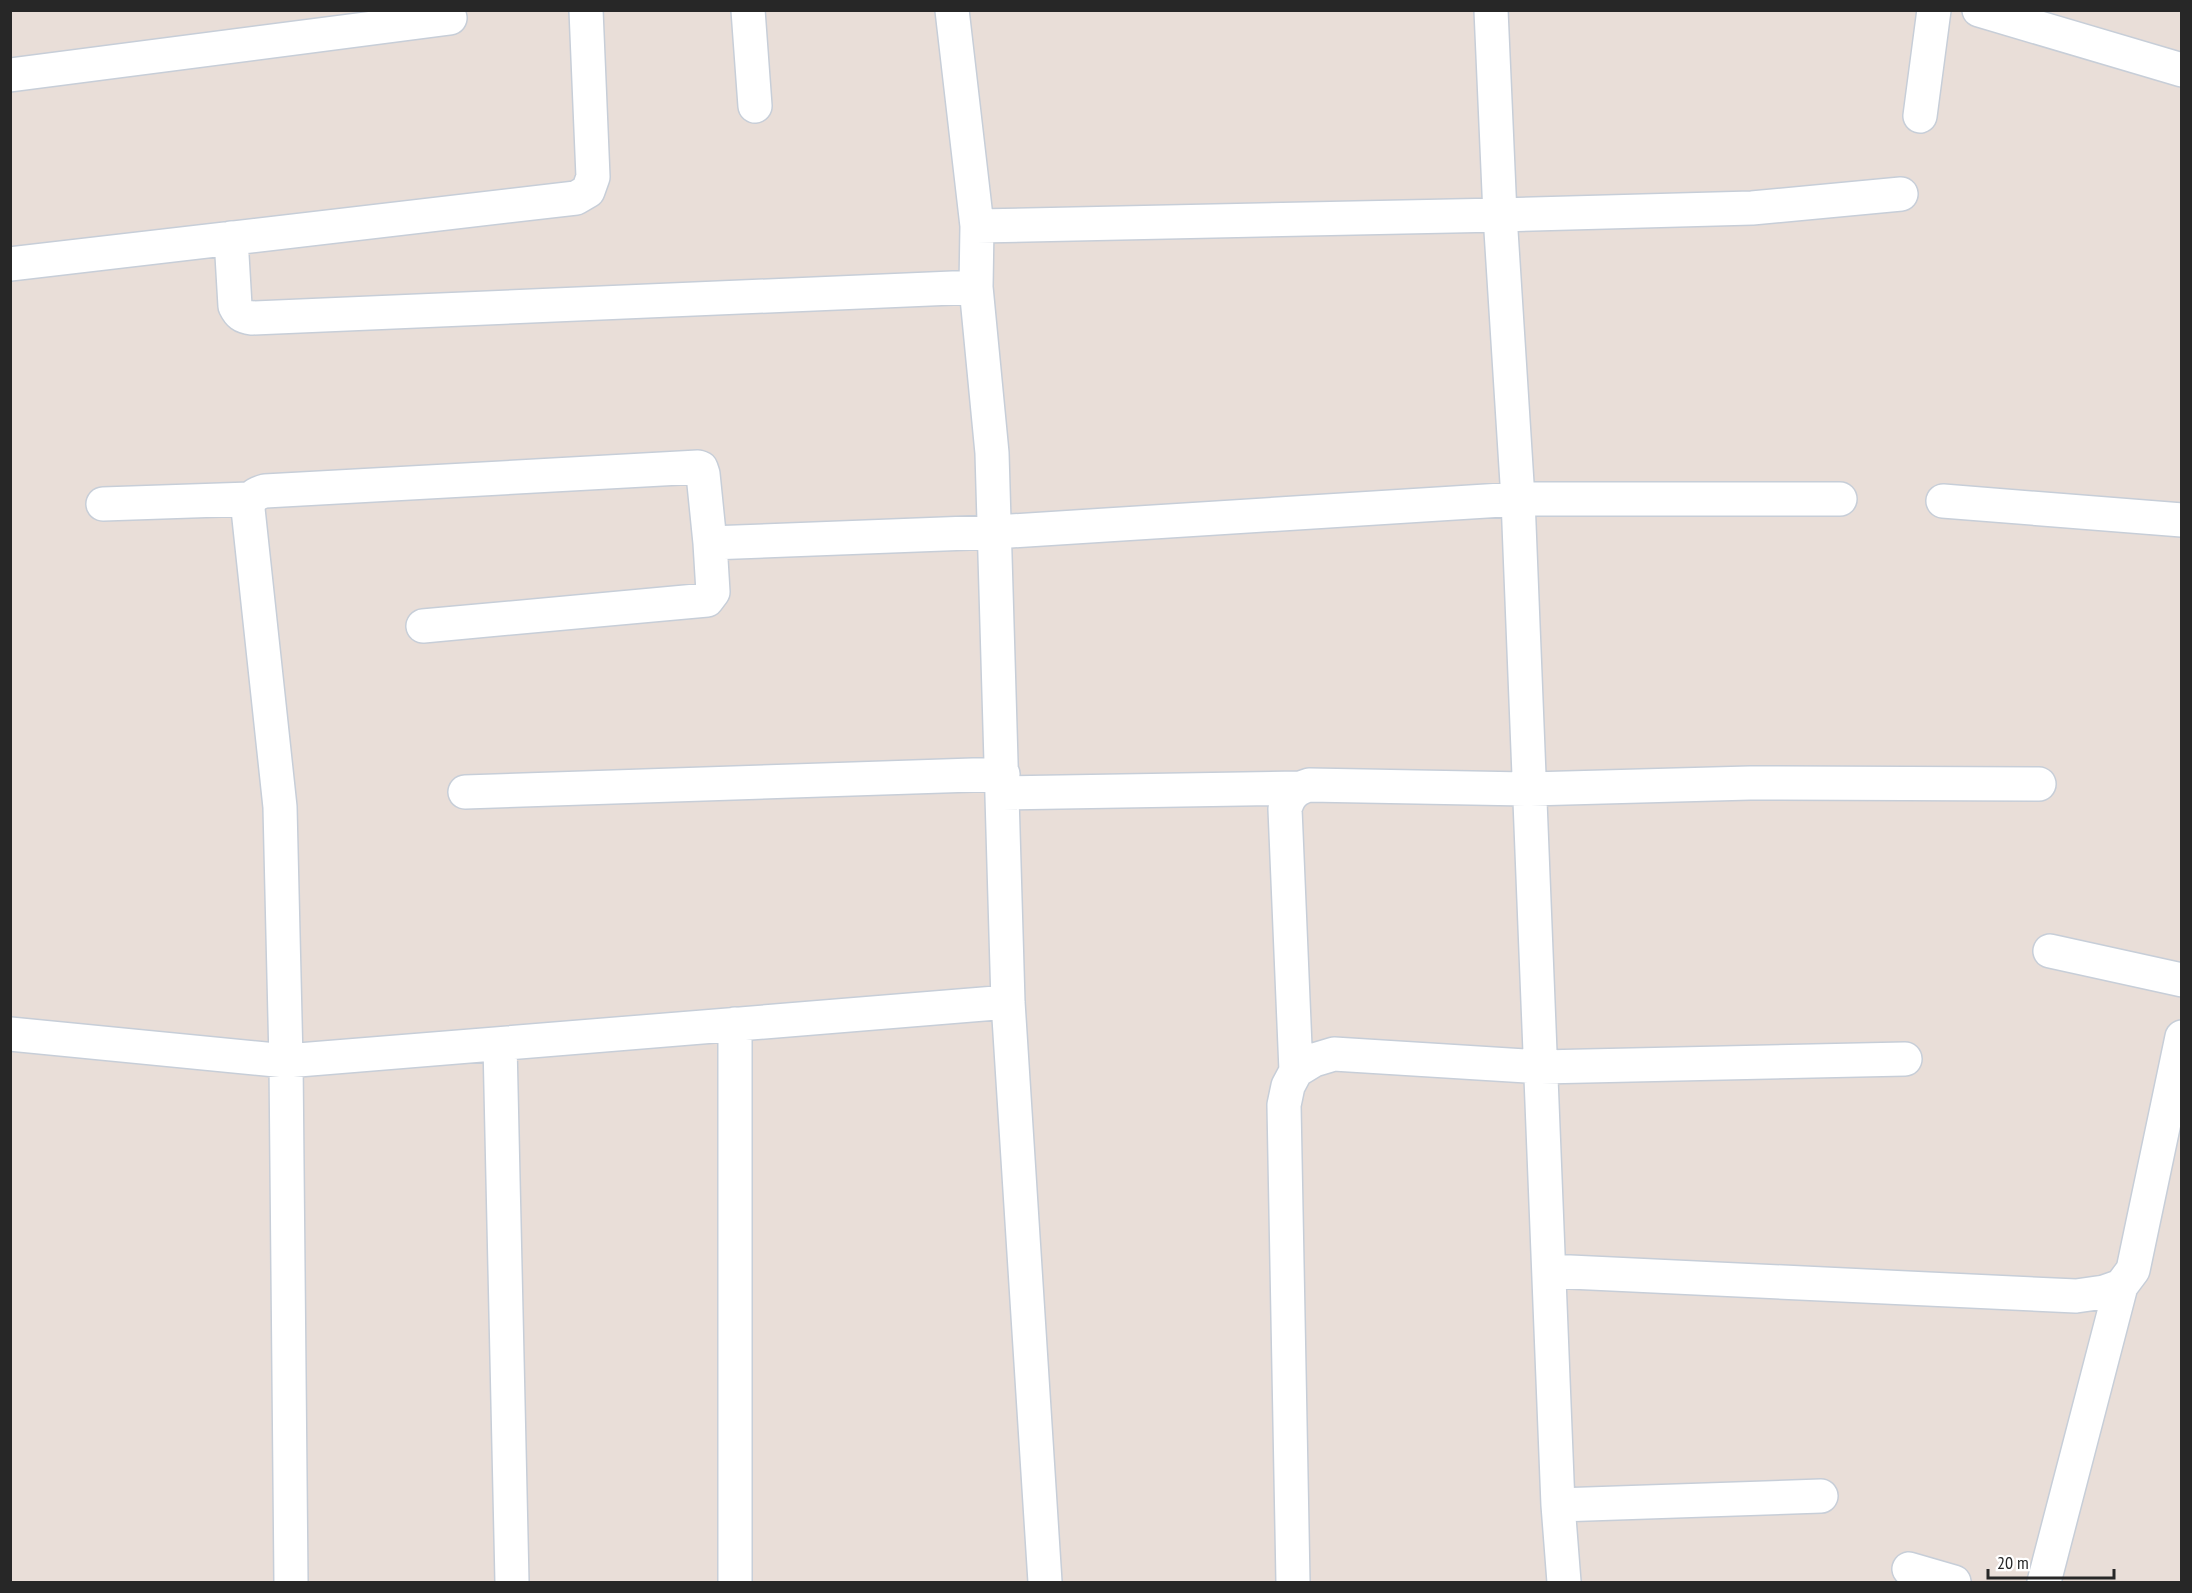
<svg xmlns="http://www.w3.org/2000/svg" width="2192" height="1593" viewBox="0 0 2192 1593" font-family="'PT Sans Narrow',sans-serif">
<rect width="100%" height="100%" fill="#e9ded8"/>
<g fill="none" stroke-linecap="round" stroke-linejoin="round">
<defs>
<path id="minor" d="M748,10L755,106
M952,10L977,226L976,287L992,453L1008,1002L1045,1582
M1491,10L1500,215L1518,499L1558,1505L1564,1582
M1979,10L2182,70
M10,75L450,18
M1920,116L1934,10
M977,226L1500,215L1752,208L1901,194
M231,238L235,306C239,314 242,317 252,318L976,287
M10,264L576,198L588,191L593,177L586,10
M1943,501L2182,520
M103,504L250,499
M423,626L707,600L713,592L710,543L995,532L1518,499H1840
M465,792L1003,774
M1003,793L1299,788
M2050,951L2182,980
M10,1034L286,1061L1008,1002
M500,1044L512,1582
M1296,1071L1314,1060L1334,1054L1541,1067L1905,1059
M1549,1271L2076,1296L2104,1292L2121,1286L2133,1270L2182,1037
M1558,1505L1821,1496
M1909,1569L1954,1582
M291,1582L286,1061L280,807L248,509C250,497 254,494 265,491L698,467L701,468L703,474L710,543
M735,1582V1024
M1293,1582L1284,1105L1288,1086L1296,1071L1285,809C1289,795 1295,789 1309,785L1530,789L1750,783L2039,784
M2044,1582L2121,1286"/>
</defs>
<use href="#minor" stroke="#c7ced8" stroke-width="36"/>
<use href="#minor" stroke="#fff" stroke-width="33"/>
</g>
<rect width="2192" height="1593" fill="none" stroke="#272727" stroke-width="24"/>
<path d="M1988 1569v9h126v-9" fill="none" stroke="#272727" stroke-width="3"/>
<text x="1997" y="1569" font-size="18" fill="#272727" stroke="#ffffff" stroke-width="4.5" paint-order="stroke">20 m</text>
</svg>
